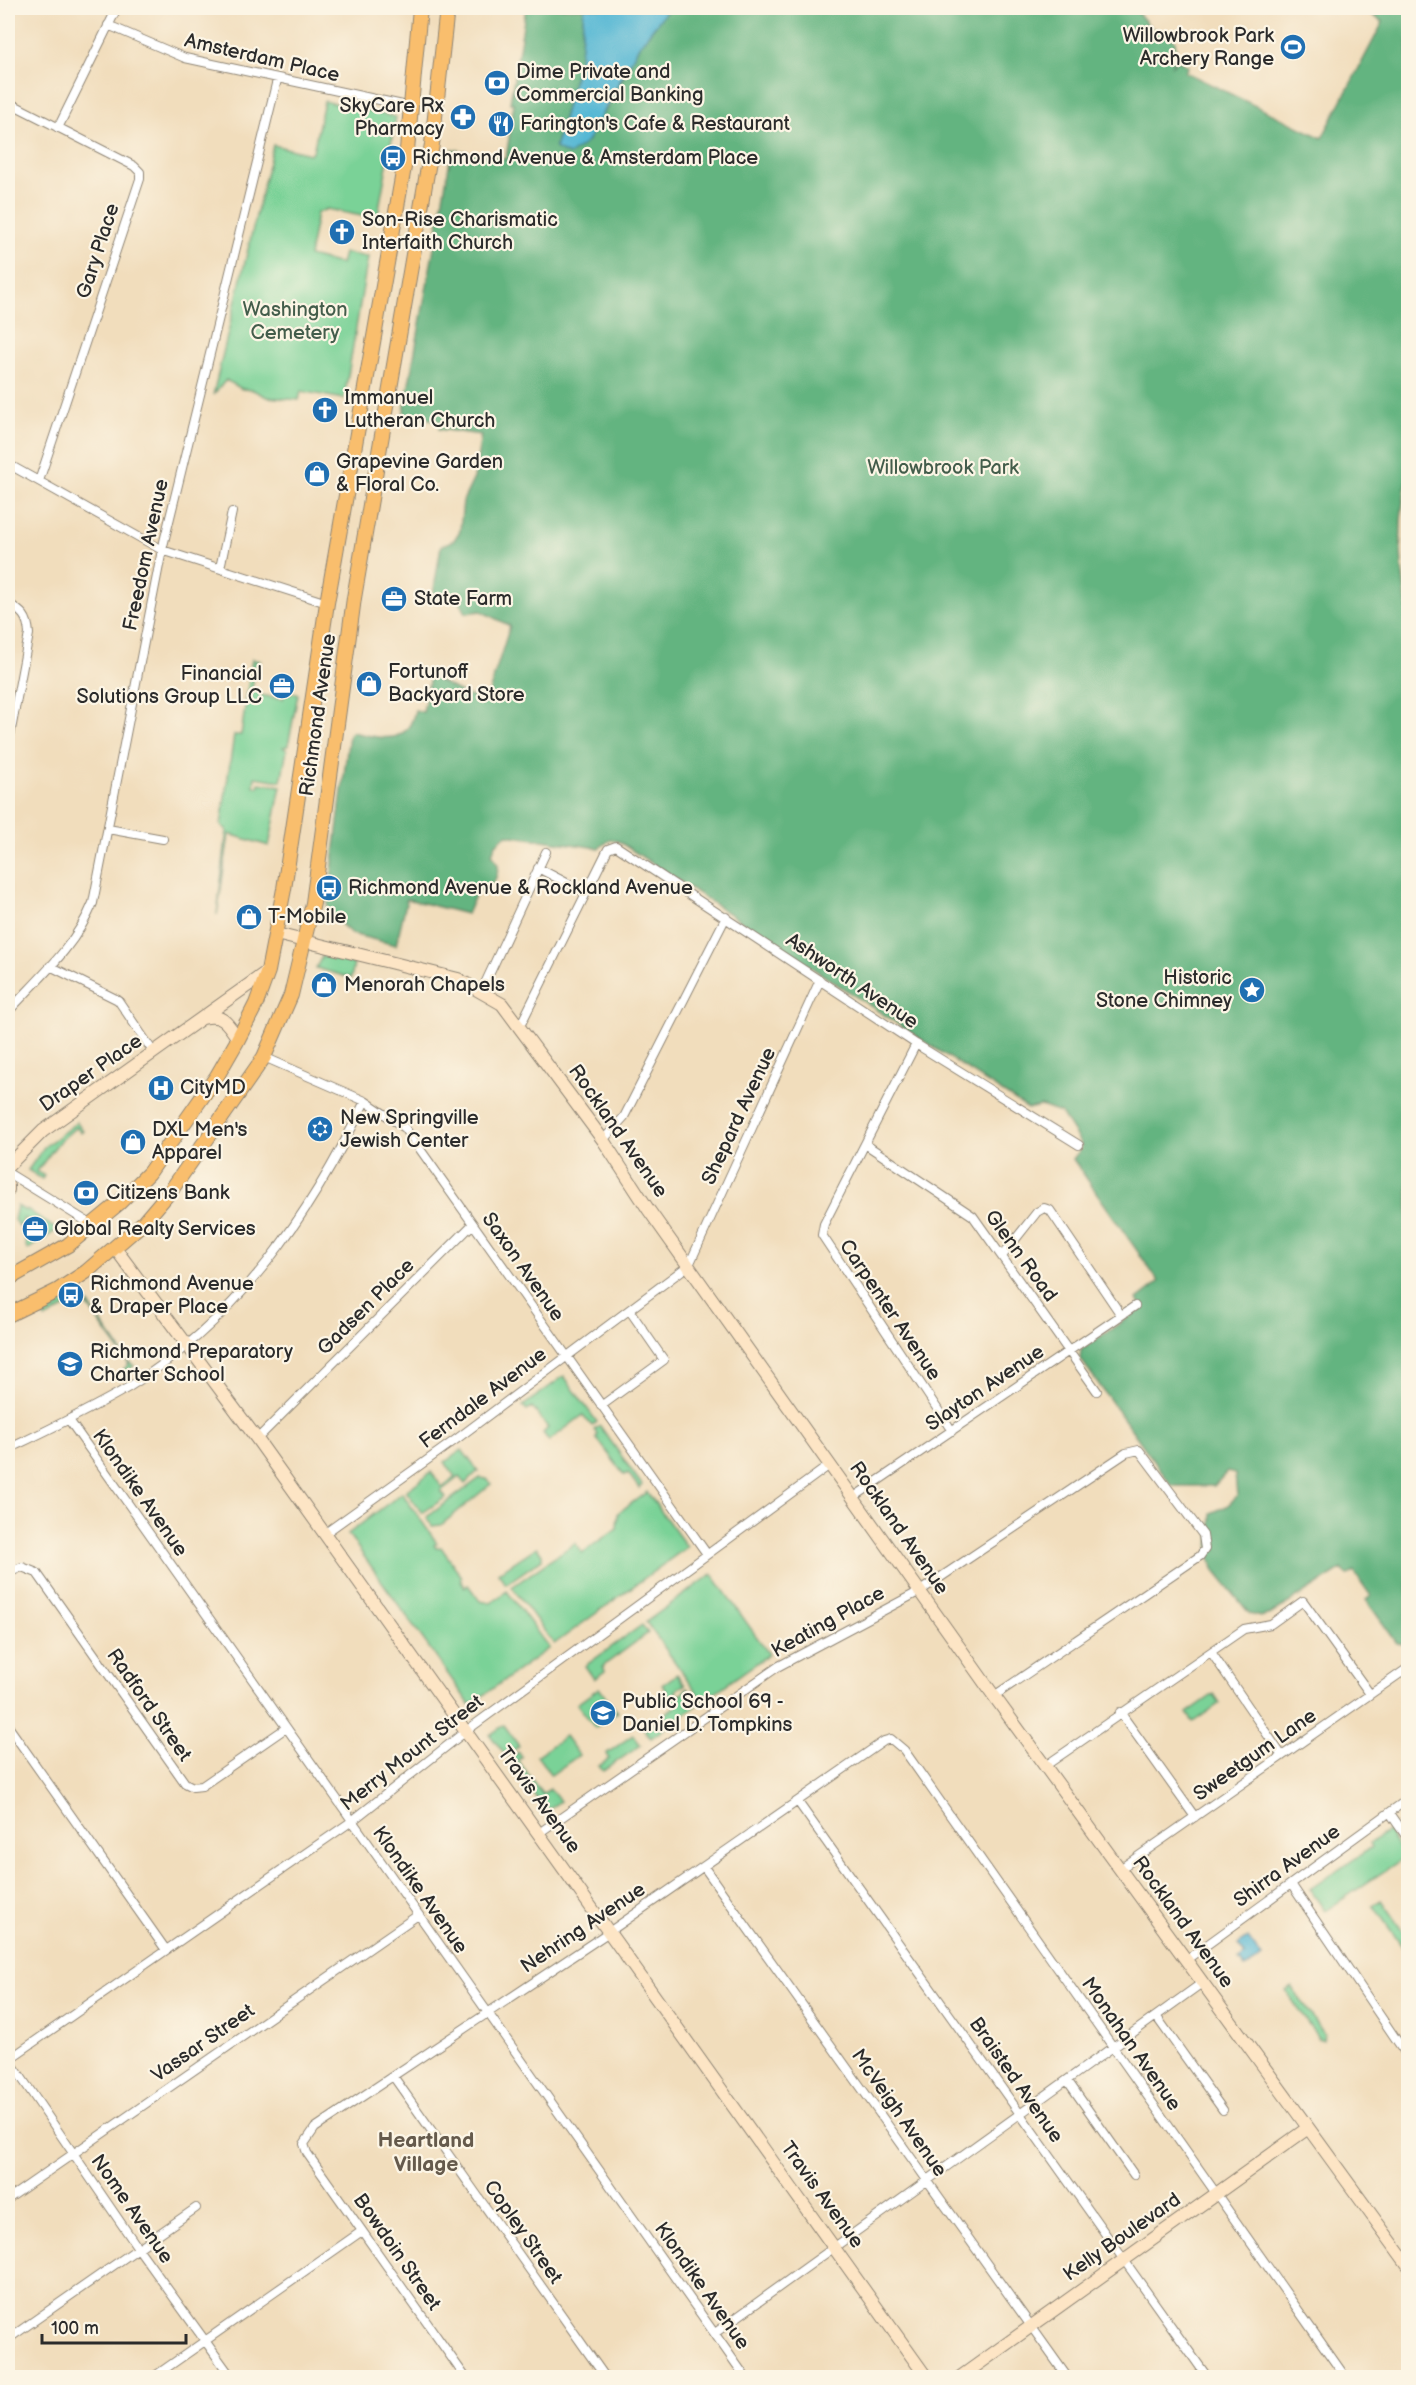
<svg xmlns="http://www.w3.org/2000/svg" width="1416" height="2385" viewBox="0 0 1416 2385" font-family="'Balsamiq Sans',sans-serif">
<rect width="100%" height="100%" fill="#fcf5e5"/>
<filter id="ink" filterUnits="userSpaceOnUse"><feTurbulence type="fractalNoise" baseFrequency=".0167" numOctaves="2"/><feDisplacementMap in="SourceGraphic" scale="12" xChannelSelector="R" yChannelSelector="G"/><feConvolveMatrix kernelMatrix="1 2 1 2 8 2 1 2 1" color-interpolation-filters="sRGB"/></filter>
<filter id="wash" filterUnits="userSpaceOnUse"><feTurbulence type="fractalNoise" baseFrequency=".008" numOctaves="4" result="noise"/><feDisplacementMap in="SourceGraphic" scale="24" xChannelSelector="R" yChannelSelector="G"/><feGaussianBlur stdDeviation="1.35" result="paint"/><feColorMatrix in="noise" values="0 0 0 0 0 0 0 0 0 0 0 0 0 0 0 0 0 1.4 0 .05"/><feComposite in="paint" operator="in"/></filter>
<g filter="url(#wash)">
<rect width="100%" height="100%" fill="#f1ddbc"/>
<path fill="#7ad297" stroke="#527e61" stroke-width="1.5" d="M324,101L396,117L377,219L327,209L317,213L309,256L341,264L344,253L368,257L344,399L301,391L299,400L267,397L253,390L242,389L226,380L213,395L273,145L310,154L313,152Z
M252,659L260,661L256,663L252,690L259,692L260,695L283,699L285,692L298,694L288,746L283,747L287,750L281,781L255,777L254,786L258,787L259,783L281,786L269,846L229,834L217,915L227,830L221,825L234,735H241Z
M322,956L354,964L351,978L316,968Z
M77,1122L83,1131L81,1133L76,1127L58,1143L37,1171L44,1176L42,1179L28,1170L44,1147Z
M17,1206L26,1211L27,1209L57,1230L27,1250L25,1240L42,1229L24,1218L20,1227L14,1220Z
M81,1293L128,1361L134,1366L125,1372L123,1370L129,1364L82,1298L45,1319L43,1315Z
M564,1376L597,1422L592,1426L583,1415L549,1441L543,1433L548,1428L532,1407L527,1410L523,1406Z
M600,1426L642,1485L639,1488L628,1473L624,1475L596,1437L598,1435L594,1430Z
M462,1450L478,1471L465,1484L459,1477L441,1491L446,1497L422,1513L406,1491L431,1472L442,1487L455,1477L445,1462Z
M480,1478L487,1479L491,1484L441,1525L432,1526L427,1517Z
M647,1492L687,1547L554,1644L512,1587L575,1543L582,1553L617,1528L618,1513Z
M402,1493L437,1543L434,1545L436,1548L441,1547L462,1577L460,1579L465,1587L468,1585L480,1601L491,1603L507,1591L549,1648L470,1705L348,1534Z
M537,1547L542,1554V1559L506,1584L498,1573Z
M712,1574L769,1654L703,1701L646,1622Z
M642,1625L648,1633L603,1666L605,1671L594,1679L585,1666Z
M677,1674L685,1685L678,1688L675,1693L680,1696L687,1688L699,1704L651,1738L644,1729L677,1705L662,1685Z
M599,1688L617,1712L595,1728L577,1704Z
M1214,1694L1220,1703L1193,1722L1187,1713Z
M504,1725L519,1746L506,1756L490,1735Z
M633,1735L641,1745L603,1771L599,1766L609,1759L606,1754Z
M565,1736L579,1755L551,1775L537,1756Z
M518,1752L522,1757L518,1760L542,1794L550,1789L560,1801L546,1811L508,1760Z
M1388,1831L1405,1857L1325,1911L1310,1889L1372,1847L1370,1843Z
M1381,1900L1408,1939V1949H1404L1373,1905Z
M1292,1987L1324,2034L1323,2040L1318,2038L1286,1991Z"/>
<path fill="#63b480" stroke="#477056" stroke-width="1.5" d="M526,8H584L580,57L555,148L569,154L608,107L639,46L669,8H1134L1151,28L1167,33L1175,41L1176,51L1172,65L1177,60L1188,66L1185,72L1322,138L1383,22L1361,8H1408V478C1395,524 1402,571 1408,617V1651L1403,1644L1397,1643L1366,1600L1371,1596L1354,1572L1348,1576L1342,1569L1271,1614L1260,1617L1250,1614L1215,1571L1209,1555L1211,1513L1227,1506L1237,1496L1235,1474L1227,1472L1214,1486H1172L1080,1358L1081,1350L1142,1308L1137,1299L1159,1282L1073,1159L1081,1149V1144L1061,1113L1041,1106L1028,1109L618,841L610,840L599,848L506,835L496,844L492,853L498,865C498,880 492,888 477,891L467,914L407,899L396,945L352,934L327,911L349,735L352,732C381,738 408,747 415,710L423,712L430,676L468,696L487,699L510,626L481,611L466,613L461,603L433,595L441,546L454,540L460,531L463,501L474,478L481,435L439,429L440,421L408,415L402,422L452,149L506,159L514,103H510Z"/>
<path fill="#56b8d4" stroke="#407280" stroke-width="1.5" d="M584,8H669L639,46L587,142L569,155L555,148L580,57Z
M1248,1938L1262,1957L1245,1968L1239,1960L1245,1955L1238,1945Z"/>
</g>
<g filter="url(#ink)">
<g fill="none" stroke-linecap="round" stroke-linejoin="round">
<defs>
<path id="street" d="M108,25L185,58L412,107
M8,102L134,166L140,172V179L39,481
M58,128L117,8
M8,464L162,550L327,603
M220,568L232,512
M8,603C22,612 28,616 29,634L8,746
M108,829L163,839
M538,868L586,893
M50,966L118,1000L154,1053
M482,990L546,852
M8,1012C39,978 75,947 93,903L162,550L277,80
M520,1026L608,849L616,846L916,1044L1079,1145
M916,1044L824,1224L822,1235L952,1431
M264,1057L365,1101L405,1128L707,1554
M603,1140L624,1117L726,917
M865,1144L973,1216L1097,1391
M8,1173L94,1226
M1003,1255L1037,1212L1044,1208L1050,1210L1121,1315
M601,1406L664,1360L630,1311
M69,1420L746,2378
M257,1439L472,1225
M8,1449C48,1430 90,1410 129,1387C238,1320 311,1214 365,1101
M854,1497L1135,1306
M324,1534L458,1438L689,1265L820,980
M8,1573L22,1567L37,1573L185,1783L193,1787L202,1786L286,1728
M1211,1652L1282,1756
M1120,1712L1195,1817
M8,1726L166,1950
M1045,1766L1244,1629L1271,1624L1303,1601L1370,1694
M798,1802L1208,2378
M1390,1813L1408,1839
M539,1833L779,1666L920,1591L1126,1453L1139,1450L1203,1535L1205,1549L1200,1556L994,1696
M704,1867L1068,2378
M1120,1869L1408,1668
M1291,1884L1408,2057
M1186,1960L1408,1799
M1156,2016L1223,2110
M8,2058L138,2248L232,2378
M8,2060L352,1821L466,1731L831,1464
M393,2076L606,2378
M1067,2080L1134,2175
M8,2199L418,1915
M715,2333L1202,1983
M8,2339L196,2208
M152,2378L362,2231
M466,2378L307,2153L304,2144L315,2128L609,1932L884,1741L891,1739L904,1750L1346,2378"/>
<path id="secondary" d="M276,934L458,979L502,1004L603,1140L648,1209L994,1696L1408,2265
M203,1018C223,1013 228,1024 238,1039
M8,1166L43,1131L268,971
M8,1186V1190
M115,1248L257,1439L927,2378
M959,2378L1308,2128"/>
<path id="primary" d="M8,1279L68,1245L119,1203L149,1173L217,1076L236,1043L256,1004L268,971L284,889L327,603L407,150L420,8
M8,1315L57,1291L86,1272L144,1222L172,1189L264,1057L291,995L313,903L354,598L432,144L447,8"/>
</defs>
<use href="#street" stroke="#8e8474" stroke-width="10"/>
<use href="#secondary" stroke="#8e8474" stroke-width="14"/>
<use href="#primary" stroke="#8e8474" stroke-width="16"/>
<use href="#street" stroke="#fff" stroke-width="8"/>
<use href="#secondary" stroke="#fde5c5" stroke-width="12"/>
<use href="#primary" stroke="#f9be6d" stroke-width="14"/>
</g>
</g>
<defs>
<symbol id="stadium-disc" viewBox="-11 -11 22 22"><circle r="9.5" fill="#1f6fb2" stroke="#fcf5e5"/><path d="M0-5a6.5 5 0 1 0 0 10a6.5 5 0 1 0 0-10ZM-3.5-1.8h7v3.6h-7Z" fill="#fff"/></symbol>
<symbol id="bank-disc" viewBox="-11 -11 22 22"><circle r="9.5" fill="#1f6fb2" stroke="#fcf5e5"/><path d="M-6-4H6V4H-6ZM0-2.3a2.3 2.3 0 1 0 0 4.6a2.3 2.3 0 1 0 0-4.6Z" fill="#fff"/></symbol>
<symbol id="pharmacy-disc" viewBox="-11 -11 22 22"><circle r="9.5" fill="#1f6fb2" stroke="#fcf5e5"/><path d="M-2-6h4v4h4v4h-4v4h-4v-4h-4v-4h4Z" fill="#fff"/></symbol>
<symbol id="restaurant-disc" viewBox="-11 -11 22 22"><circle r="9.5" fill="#1f6fb2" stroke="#fcf5e5"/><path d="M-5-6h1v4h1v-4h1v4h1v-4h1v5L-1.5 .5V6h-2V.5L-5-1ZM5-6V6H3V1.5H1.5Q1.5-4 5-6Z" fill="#fff"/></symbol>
<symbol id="bus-disc" viewBox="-11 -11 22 22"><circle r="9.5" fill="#1f6fb2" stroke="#fcf5e5"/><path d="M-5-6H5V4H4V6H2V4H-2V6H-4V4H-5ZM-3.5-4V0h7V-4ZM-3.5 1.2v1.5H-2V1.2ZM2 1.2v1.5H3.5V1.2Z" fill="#fff"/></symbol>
<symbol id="church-disc" viewBox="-11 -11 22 22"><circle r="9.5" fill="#1f6fb2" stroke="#fcf5e5"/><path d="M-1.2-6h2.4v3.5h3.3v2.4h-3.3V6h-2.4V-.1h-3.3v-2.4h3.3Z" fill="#fff"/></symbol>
<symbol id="shop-disc" viewBox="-11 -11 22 22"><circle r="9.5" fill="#1f6fb2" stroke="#fcf5e5"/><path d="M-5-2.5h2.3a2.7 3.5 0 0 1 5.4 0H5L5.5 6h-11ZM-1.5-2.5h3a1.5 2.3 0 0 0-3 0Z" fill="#fff"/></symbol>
<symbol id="office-disc" viewBox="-11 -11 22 22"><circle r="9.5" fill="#1f6fb2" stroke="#fcf5e5"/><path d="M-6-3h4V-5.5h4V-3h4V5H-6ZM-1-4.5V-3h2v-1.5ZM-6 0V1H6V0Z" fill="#fff"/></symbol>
<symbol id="sight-disc" viewBox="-11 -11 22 22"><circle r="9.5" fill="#1f6fb2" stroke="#fcf5e5"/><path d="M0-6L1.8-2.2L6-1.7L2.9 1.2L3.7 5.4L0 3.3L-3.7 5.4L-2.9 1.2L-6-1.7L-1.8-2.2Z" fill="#fff"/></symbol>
<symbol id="hospital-disc" viewBox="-11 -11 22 22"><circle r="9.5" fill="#1f6fb2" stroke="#fcf5e5"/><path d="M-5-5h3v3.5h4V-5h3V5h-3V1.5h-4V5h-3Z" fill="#fff"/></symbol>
<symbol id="synagogue-disc" viewBox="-11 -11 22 22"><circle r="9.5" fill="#1f6fb2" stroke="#fcf5e5"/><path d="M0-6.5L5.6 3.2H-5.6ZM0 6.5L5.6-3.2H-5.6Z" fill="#fff"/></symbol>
<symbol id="school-disc" viewBox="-11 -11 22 22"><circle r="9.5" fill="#1f6fb2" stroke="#fcf5e5"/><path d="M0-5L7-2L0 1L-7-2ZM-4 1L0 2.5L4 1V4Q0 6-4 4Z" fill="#fff"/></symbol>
</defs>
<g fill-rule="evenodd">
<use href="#stadium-disc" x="1278" y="32" width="30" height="30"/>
<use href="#bank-disc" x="482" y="68" width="30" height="30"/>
<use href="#pharmacy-disc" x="448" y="102" width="30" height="30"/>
<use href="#restaurant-disc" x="486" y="109" width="30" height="30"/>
<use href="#bus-disc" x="378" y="143" width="30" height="30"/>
<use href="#church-disc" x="327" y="217" width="30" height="30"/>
<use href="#church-disc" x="310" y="395" width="30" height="30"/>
<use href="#shop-disc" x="302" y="459" width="30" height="30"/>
<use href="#office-disc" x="379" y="584" width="30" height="30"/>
<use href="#shop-disc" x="354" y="669" width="30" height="30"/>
<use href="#office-disc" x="267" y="671" width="30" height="30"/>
<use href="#bus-disc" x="314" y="873" width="30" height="30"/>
<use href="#shop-disc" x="234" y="902" width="30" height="30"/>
<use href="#shop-disc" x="309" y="970" width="30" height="30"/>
<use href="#sight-disc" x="1237" y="975" width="30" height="30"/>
<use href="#hospital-disc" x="146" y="1073" width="30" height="30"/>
<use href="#synagogue-disc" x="305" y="1114" width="30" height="30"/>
<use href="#shop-disc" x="118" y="1127" width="30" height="30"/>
<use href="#bank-disc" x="71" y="1178" width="30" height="30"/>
<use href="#office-disc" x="20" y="1214" width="30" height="30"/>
<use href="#bus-disc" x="56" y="1280" width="30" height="30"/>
<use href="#school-disc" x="55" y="1349" width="30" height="30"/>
<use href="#school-disc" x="588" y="1698" width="30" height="30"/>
</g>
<g text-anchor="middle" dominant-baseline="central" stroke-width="4.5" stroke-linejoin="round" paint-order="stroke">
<g font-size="20" fill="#2b2b2b" stroke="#fcf5e5" text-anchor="start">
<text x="1274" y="36" text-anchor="end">Willowbrook Park<tspan x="1274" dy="23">Archery Range</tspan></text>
<text x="516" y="72">Dime Private and<tspan x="516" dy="23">Commercial Banking</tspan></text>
<text x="444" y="106" text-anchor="end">SkyCare Rx<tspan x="444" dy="23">Pharmacy</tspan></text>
<text x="520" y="124">Farington's Cafe &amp; Restaurant</text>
<text x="412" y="158">Richmond Avenue &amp; Amsterdam Place</text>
<text x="362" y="220">Son-Rise Charismatic<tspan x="362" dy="23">Interfaith Church</tspan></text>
<text x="344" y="398">Immanuel<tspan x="344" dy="23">Lutheran Church</tspan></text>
<text x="336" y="462">Grapevine Garden<tspan x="336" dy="23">&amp; Floral Co.</tspan></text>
<text x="414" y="599">State Farm</text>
<text x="388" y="672">Fortunoff<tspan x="388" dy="23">Backyard Store</tspan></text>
<text x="262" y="674" text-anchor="end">Financial<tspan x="262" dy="23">Solutions Group LLC</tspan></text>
<text x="348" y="888">Richmond Avenue &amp; Rockland Avenue</text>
<text x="268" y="917">T-Mobile</text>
<text x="1232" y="978" text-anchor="end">Historic<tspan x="1232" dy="23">Stone Chimney</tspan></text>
<text x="344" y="985">Menorah Chapels</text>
<text x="180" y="1088">CityMD</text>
<text x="340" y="1118">New Springville<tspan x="340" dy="23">Jewish Center</tspan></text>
<text x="152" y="1130">DXL Men's<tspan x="152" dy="23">Apparel</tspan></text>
<text x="106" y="1193">Citizens Bank</text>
<text x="54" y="1229">Global Realty Services</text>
<text x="90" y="1284">Richmond Avenue<tspan x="90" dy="23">&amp; Draper Place</tspan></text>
<text x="90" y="1352">Richmond Preparatory<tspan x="90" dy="23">Charter School</tspan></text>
<text x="622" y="1702">Public School 69 -<tspan x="622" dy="23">Daniel D. Tompkins</tspan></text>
</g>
<g font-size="20" fill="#2b2b2b" stroke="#fcf5e5">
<text transform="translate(262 58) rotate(13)">Amsterdam Place</text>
<text transform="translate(98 251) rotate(-72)">Gary Place</text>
<text transform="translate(146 555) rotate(-78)">Freedom Avenue</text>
<text transform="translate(318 715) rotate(-82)">Richmond Avenue</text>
<text transform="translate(852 981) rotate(34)">Ashworth Avenue</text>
<text transform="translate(91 1073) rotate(-35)">Draper Place</text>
<text transform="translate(739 1116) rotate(-65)">Shepard Avenue</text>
<text transform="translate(618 1131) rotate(55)">Rockland Avenue</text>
<text transform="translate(1021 1256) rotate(54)">Glenn Road</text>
<text transform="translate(523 1267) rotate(55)">Saxon Avenue</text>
<text transform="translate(366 1307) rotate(-45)">Gadsen Place</text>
<text transform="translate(890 1310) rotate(56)">Carpenter Avenue</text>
<text transform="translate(985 1388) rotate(-34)">Slayton Avenue</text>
<text transform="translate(483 1398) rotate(-37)">Ferndale Avenue</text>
<text transform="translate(140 1493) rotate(55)">Klondike Avenue</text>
<text transform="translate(899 1528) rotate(55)">Rockland Avenue</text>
<text transform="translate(828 1622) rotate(-29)">Keating Place</text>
<text transform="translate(149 1705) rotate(55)">Radford Street</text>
<text transform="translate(412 1753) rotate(-38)">Merry Mount Street</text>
<text transform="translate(1255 1755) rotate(-35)">Sweetgum Lane</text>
<text transform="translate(539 1800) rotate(54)">Travis Avenue</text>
<text transform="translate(1287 1866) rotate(-36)">Shirra Avenue</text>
<text transform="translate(420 1890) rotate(55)">Klondike Avenue</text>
<text transform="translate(1183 1922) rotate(54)">Rockland Avenue</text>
<text transform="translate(583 1928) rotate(-34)">Nehring Avenue</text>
<text transform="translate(203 2043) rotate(-35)">Vassar Street</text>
<text transform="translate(1131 2044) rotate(55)">Monahan Avenue</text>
<text transform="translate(1016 2080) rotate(55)">Braisted Avenue</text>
<text transform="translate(899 2113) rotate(55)">McVeigh Avenue</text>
<text transform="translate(822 2195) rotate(54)">Travis Avenue</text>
<text transform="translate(132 2209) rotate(55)">Nome Avenue</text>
<text transform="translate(523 2232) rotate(55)">Copley Street</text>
<text transform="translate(1122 2237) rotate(-35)">Kelly Boulevard</text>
<text transform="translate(397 2252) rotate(55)">Bowdoin Street</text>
<text transform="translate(702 2286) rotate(55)">Klondike Avenue</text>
</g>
<g font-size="20" fill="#435d4b" stroke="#fcf5e5">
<text x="295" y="310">Washington<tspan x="295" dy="23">Cemetery</tspan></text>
<text x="943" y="468">Willowbrook Park</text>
</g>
<g font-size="21" font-weight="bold" fill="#655a4c" stroke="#fcf5e5">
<text x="426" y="2140">Heartland<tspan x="426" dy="24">Village</tspan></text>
</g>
</g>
<rect width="1416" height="2385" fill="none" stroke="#fcf5e5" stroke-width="30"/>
<path d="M42 2334v9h144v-9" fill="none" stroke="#2b2b2b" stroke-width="3"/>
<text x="51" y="2334" font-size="18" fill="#2b2b2b" stroke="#fcf5e5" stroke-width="4.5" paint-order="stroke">100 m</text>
</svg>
